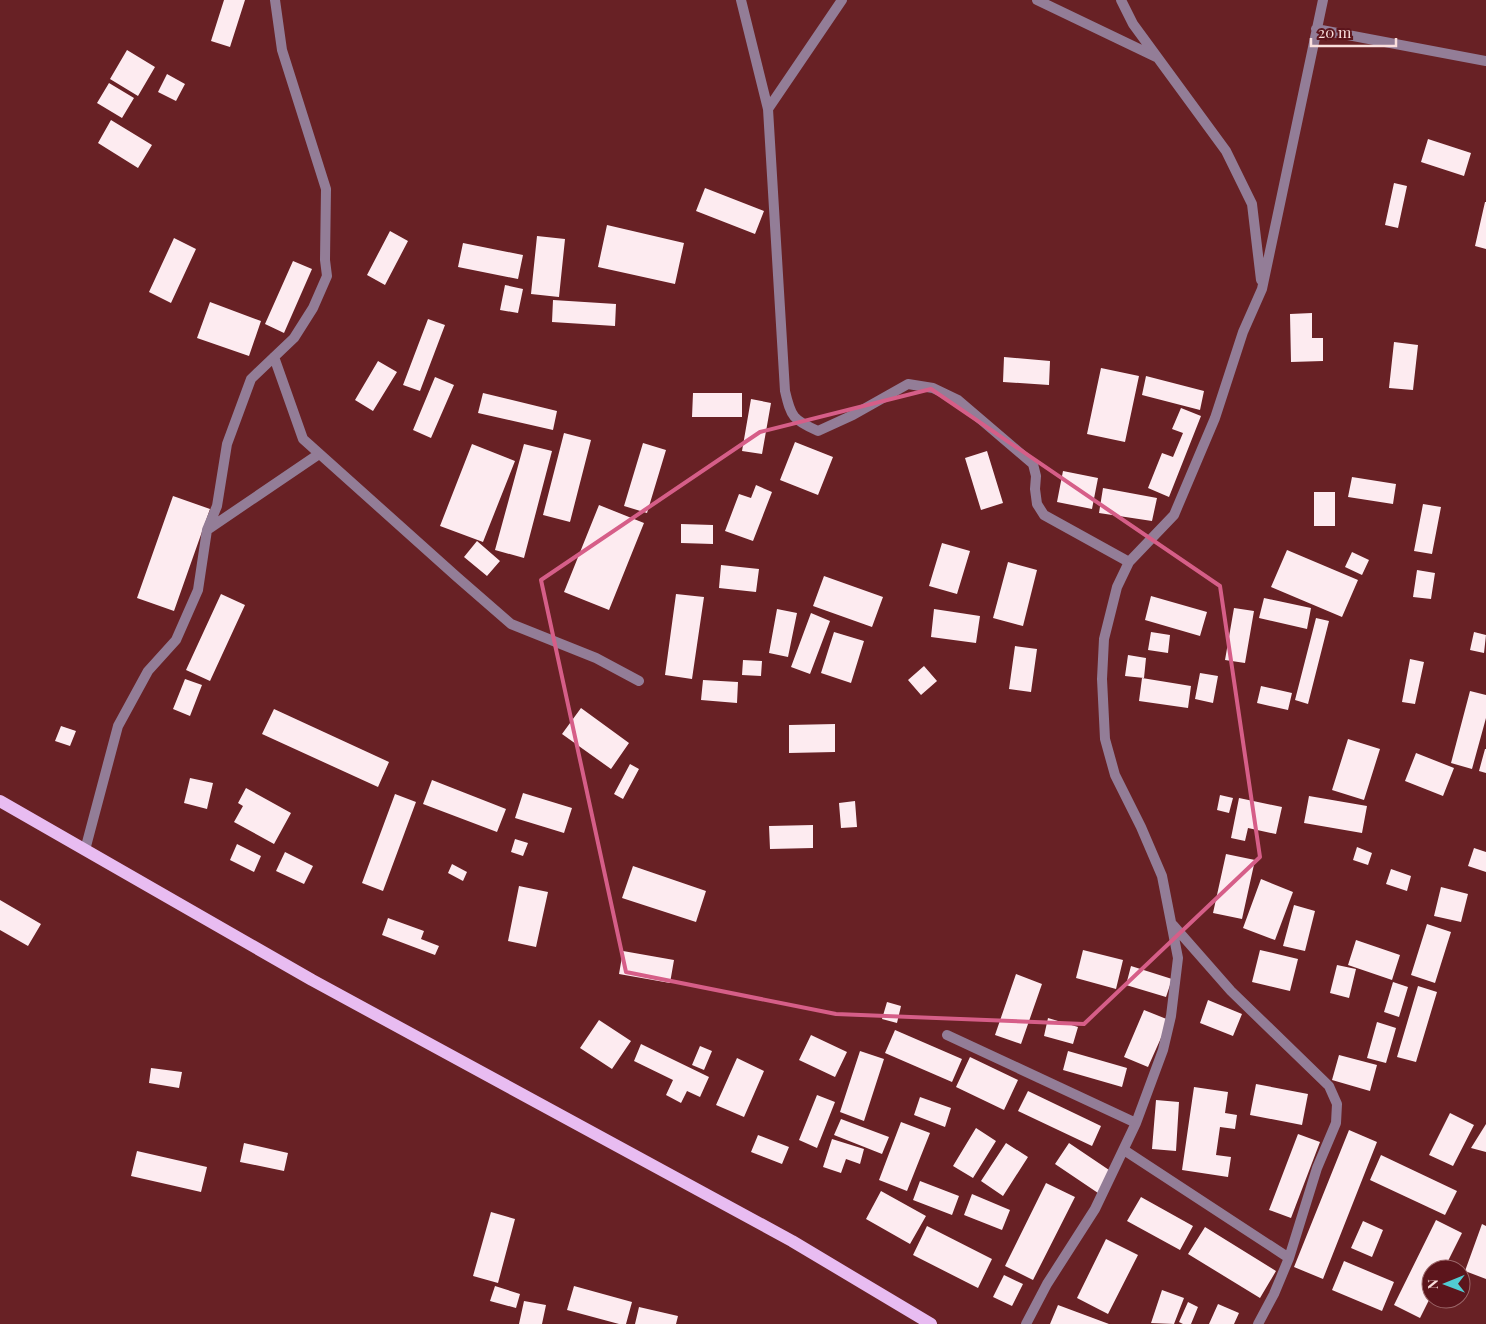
<svg xmlns="http://www.w3.org/2000/svg" width="1486" height="1324" viewBox="0 0 1486 1324" font-family="'Playfair Display',serif">
<rect width="100%" height="100%" fill="#682125"/>
<path fill="#fdebf0" d="M224,0H245L230,47L211,41Z
M127,50L155,67L138,96L110,79Z
M167,74L185,84L176,101L158,92Z
M109,83L134,98L122,118L97,103Z
M111,120L152,145L138,168L98,143Z
M1428,139L1471,153L1464,176L1421,162Z
M1394,183L1407,186L1398,228L1385,225Z
M705,188L764,211L755,234L696,211Z
M1485,202H1486V249L1475,246Z
M607,225L684,243L675,284L598,267Z
M390,231L408,241L385,285L367,275Z
M537,236L565,239L559,297L531,294Z
M174,238L196,249L171,303L149,292Z
M463,243L523,255L518,279L458,267Z
M293,261L312,269L284,333L265,324Z
M505,285L523,289L518,313L500,310Z
M553,300L616,304L615,326L552,322Z
M210,302L261,321L249,356L197,338Z
M1312,313V338H1323V361L1291,362L1290,314Z
M428,319L445,325L420,391L403,385Z
M1394,342L1418,345L1413,390L1389,388Z
M1004,357L1050,361L1049,385L1003,382Z
M378,361L397,372L373,411L355,400Z
M1101,368L1139,376L1125,442L1087,434Z
M1146,376L1204,391L1200,410L1142,395Z
M435,377L454,385L431,438L413,430Z
M483,393L557,411L553,430L478,413Z
M693,393H742V417H692Z
M751,399L771,403L762,454L742,451Z
M1181,408L1201,416L1169,497L1148,488L1162,453L1173,457L1183,433L1172,429Z
M564,433L591,440L570,522L543,515Z
M795,442L833,457L818,495L780,480Z
M643,443L666,450L647,513L624,506Z
M472,444L515,461L483,542L440,526Z
M524,444L552,451L524,558L495,550Z
M987,451L1003,503L981,510L965,458Z
M1063,471L1098,478L1092,509L1057,502Z
M1352,477L1396,484L1393,504L1348,497Z
M756,485L772,492L753,541L725,531L739,494L751,498Z
M1103,488L1157,498L1152,521L1099,513Z
M1314,492H1335V526H1314Z
M173,496L210,509L174,611L137,598Z
M1423,504L1441,507L1432,554L1414,551Z
M599,505L644,523L609,610L564,592Z
M681,524L713,525V544L681,543Z
M477,541L500,561L487,576L464,557Z
M942,543L970,551L957,594L929,586Z
M1287,550L1358,580L1342,617L1271,587Z
M1352,552L1369,560L1362,575L1345,567Z
M1008,562L1037,570L1023,626L993,618Z
M721,565L759,569L756,592L719,588Z
M1417,570L1435,573L1431,599L1413,597Z
M824,576L883,597L872,627L813,606Z
M221,594L245,605L210,681L186,670Z
M676,594L704,597L692,679L665,675Z
M1151,596L1207,612L1200,636L1145,620Z
M1264,598L1311,608L1307,629L1259,618Z
M1234,608L1254,611L1245,663L1225,660Z
M777,609L797,613L788,657L769,653Z
M934,609L980,616L976,643L931,637Z
M811,613L830,621L810,674L791,667Z
M1316,618L1329,621L1308,704L1295,700Z
M834,632L864,641L851,683L821,673Z
M1151,632L1170,635L1168,653L1148,650Z
M1474,632L1486,635L1484,653L1470,650Z
M1015,646L1037,649L1031,692L1009,689Z
M1128,655L1146,658L1144,678L1125,676Z
M1410,659L1424,662L1415,704L1402,702Z
M743,660L762,661L761,676L742,675Z
M924,666L937,681L921,695L908,680Z
M1200,673L1218,676L1213,703L1195,699Z
M1142,678L1191,686L1188,708L1139,701Z
M185,679L202,685L190,716L173,709Z
M703,680L738,682L737,703L701,700Z
M1261,686L1292,693L1288,710L1257,703Z
M1470,691L1486,695V718L1472,769L1451,763Z
M581,708L629,743L611,769L562,734Z
M274,709L389,762L378,787L262,734Z
M835,724V752L789,753V725Z
M61,726L76,731L70,746L55,741Z
M1348,739L1380,749L1364,800L1332,790Z
M1485,749H1486V773L1479,771Z
M1416,753L1454,768L1443,796L1405,781Z
M630,764L639,769L623,799L614,794Z
M190,778L213,783L207,809L184,803Z
M432,780L506,809L497,832L423,804Z
M246,788L291,813L274,844L234,822L243,806L238,803Z
M523,793L572,808L564,833L515,818Z
M395,794L416,802L383,891L362,883Z
M1220,795L1233,798L1229,813L1217,810Z
M1309,796L1367,806L1362,833L1304,823Z
M1239,798L1282,807L1276,834L1248,828L1245,841L1231,838Z
M855,801L857,827L841,828L839,803Z
M813,825V848L770,849L769,826Z
M515,839L528,843L523,856L511,852Z
M237,844L261,856L254,872L230,860Z
M1357,847L1372,853L1368,865L1353,860Z
M1474,848L1486,852V872L1468,866Z
M285,852L313,866L304,884L276,871Z
M1226,854L1255,860L1242,919L1213,913Z
M452,864L467,872L463,881L448,873Z
M633,866L706,891L696,922L622,898Z
M1391,869L1411,876L1407,891L1386,884Z
M1261,879L1293,892L1275,940L1243,928Z
M519,886L548,892L536,947L508,941Z
M1441,887L1468,894L1461,922L1434,916Z
M0,900L41,924L28,946L0,930Z
M1294,905L1315,911L1305,951L1283,946Z
M388,918L424,931L421,939L439,946L435,955L382,935Z
M1427,924L1451,932L1435,983L1411,975Z
M1356,940L1400,955L1392,980L1348,965Z
M1083,950L1123,960L1116,989L1076,978Z
M1260,950L1298,959L1290,991L1252,982Z
M623,951L674,960L670,983L619,974Z
M1337,965L1356,969L1349,998L1330,993Z
M1131,966L1172,979L1166,997L1126,985Z
M1016,974L1042,984L1021,1044L995,1035Z
M1393,982L1408,987L1399,1017L1384,1012Z
M1418,986L1437,992L1416,1062L1397,1057Z
M1208,1000L1242,1014L1233,1036L1200,1023Z
M887,1002L901,1006L897,1023L882,1019Z
M1144,1010L1169,1020L1148,1067L1124,1057Z
M1048,1018L1078,1027L1073,1044L1044,1036Z
M599,1020L631,1041L612,1069L580,1048Z
M1377,1022L1396,1028L1386,1063L1367,1058Z
M895,1030L962,1059L952,1082L885,1053Z
M811,1035L847,1052L835,1077L799,1060Z
M641,1044L709,1077L700,1097L687,1091L681,1103L666,1095L673,1080L634,1061Z
M700,1046L712,1051L704,1070L692,1065Z
M860,1051L884,1059L864,1121L840,1112Z
M1068,1051L1127,1068L1122,1087L1063,1070Z
M1339,1055L1377,1065L1370,1091L1332,1080Z
M970,1057L1018,1080L1004,1110L956,1087Z
M737,1058L764,1071L744,1117L716,1105Z
M151,1068L182,1072L179,1088L149,1083Z
M1256,1084L1308,1094L1302,1125L1250,1115Z
M1194,1087L1228,1092L1225,1113L1237,1115L1235,1129L1220,1127L1216,1155L1231,1157L1228,1177L1182,1170Z
M1028,1091L1101,1126L1092,1146L1018,1111Z
M817,1095L835,1102L817,1148L799,1140Z
M920,1097L951,1108L945,1127L914,1115Z
M1156,1100L1179,1102L1176,1151L1152,1149Z
M1450,1113L1474,1125L1453,1166L1429,1155Z
M841,1119L889,1137L882,1154L834,1135Z
M901,1122L930,1133L907,1191L879,1180Z
M1486,1124V1152L1471,1148Z
M976,1128L996,1141L973,1178L953,1166Z
M1349,1130L1377,1142L1323,1279L1294,1267Z
M1298,1134L1320,1142L1291,1218L1269,1210Z
M758,1135L789,1147L782,1164L751,1152Z
M832,1139L864,1149L860,1164L846,1159L841,1173L823,1167Z
M244,1143L288,1153L284,1171L240,1162Z
M1006,1143L1028,1157L1003,1196L981,1181Z
M1069,1143L1112,1172L1098,1193L1055,1164Z
M137,1151L207,1167L201,1192L131,1176Z
M1381,1155L1457,1191L1445,1215L1370,1180Z
M920,1181L959,1196L952,1215L913,1200Z
M1046,1183L1075,1197L1033,1280L1005,1266Z
M881,1191L926,1216L910,1244L866,1219Z
M972,1194L1010,1210L1002,1230L964,1215Z
M1141,1197L1193,1226L1180,1250L1127,1221Z
M491,1212L515,1219L498,1283L473,1276Z
M1436,1220L1462,1233L1444,1269H1431V1296L1420,1318L1394,1305Z
M1363,1221L1383,1230L1372,1257L1351,1248Z
M1482,1224L1486,1226V1279L1465,1271Z
M927,1226L992,1259L978,1288L913,1255Z
M1205,1227L1276,1271L1260,1298L1188,1254Z
M1106,1239L1138,1255L1108,1314L1077,1298Z
M1344,1261L1394,1282L1382,1311L1332,1290Z
M1004,1275L1023,1284L1012,1306L993,1297Z
M495,1286L520,1294L516,1308L490,1301Z
M574,1286L632,1302L626,1324H619L567,1310Z
M1162,1290L1184,1298L1174,1324L1151,1323Z
M524,1301L546,1305L542,1324H519Z
M1188,1302L1198,1307L1191,1324H1183L1179,1322Z
M1218,1304L1239,1313L1234,1324H1209Z
M1058,1305L1109,1324H1050Z
M639,1307L678,1316L676,1324H635Z"/>
<g fill="none" stroke-linecap="round" stroke-linejoin="round">
<path stroke="#937d97" stroke-width="10" d="M741,0L768,109L785,391C791,417 793,420 818,431L853,415L908,384L933,388L958,400L1033,464L1036,476L1035,489L1037,504L1044,515L1129,562
M1037,0L1156,57
M1121,0L1133,24L1226,151L1252,204L1261,280
M1316,29L1486,61
M768,109L842,0
M274,357L303,439L457,577L511,624L596,658L639,681
M207,530L319,454
M85,850L118,726L148,671L176,640L198,590L207,530L217,506L227,444L251,379L294,338L313,308L327,276L325,260L326,189L282,50L275,0
M1173,925L1231,991L1329,1086L1337,1104L1336,1123L1317,1168L1289,1258L1274,1294L1258,1324
M947,1035L1136,1123
M1124,1150L1289,1258
M1026,1324L1047,1284L1095,1209L1136,1123L1163,1050L1171,1016L1178,958L1162,876L1141,827L1115,775L1105,739L1102,679L1104,639L1117,587L1129,562L1174,515L1215,418L1243,332L1262,289L1323,0"/>
<path stroke="#e8bcf1" stroke-width="12" d="M0,801L312,980L792,1241L931,1324"/>
</g>
<path fill="none" stroke="#d65e88" stroke-width="4" stroke-linejoin="round" d="M931,389L1220,586L1260,857L1084,1024L836,1014L626,972L541,580L760,432Z"/>
<g transform="translate(1446 1284) rotate(269)"><circle r="24" fill="#5c151c" stroke="#9b6669"/>
<path d="M0-4L9 19L0 12L-9 19Z" fill="#51ccd3"/>
<text y="-8" font-size="14" font-weight="bold" text-anchor="middle" fill="#fadfdd">N</text>
</g>
<path d="M1311 38v8h85v-8" fill="none" stroke="#fadfdd" stroke-width="2.5"/>
<text x="1318" y="38" font-size="15" fill="#fadfdd" stroke="#5c151c" stroke-width="4" paint-order="stroke">20 m</text>
</svg>
